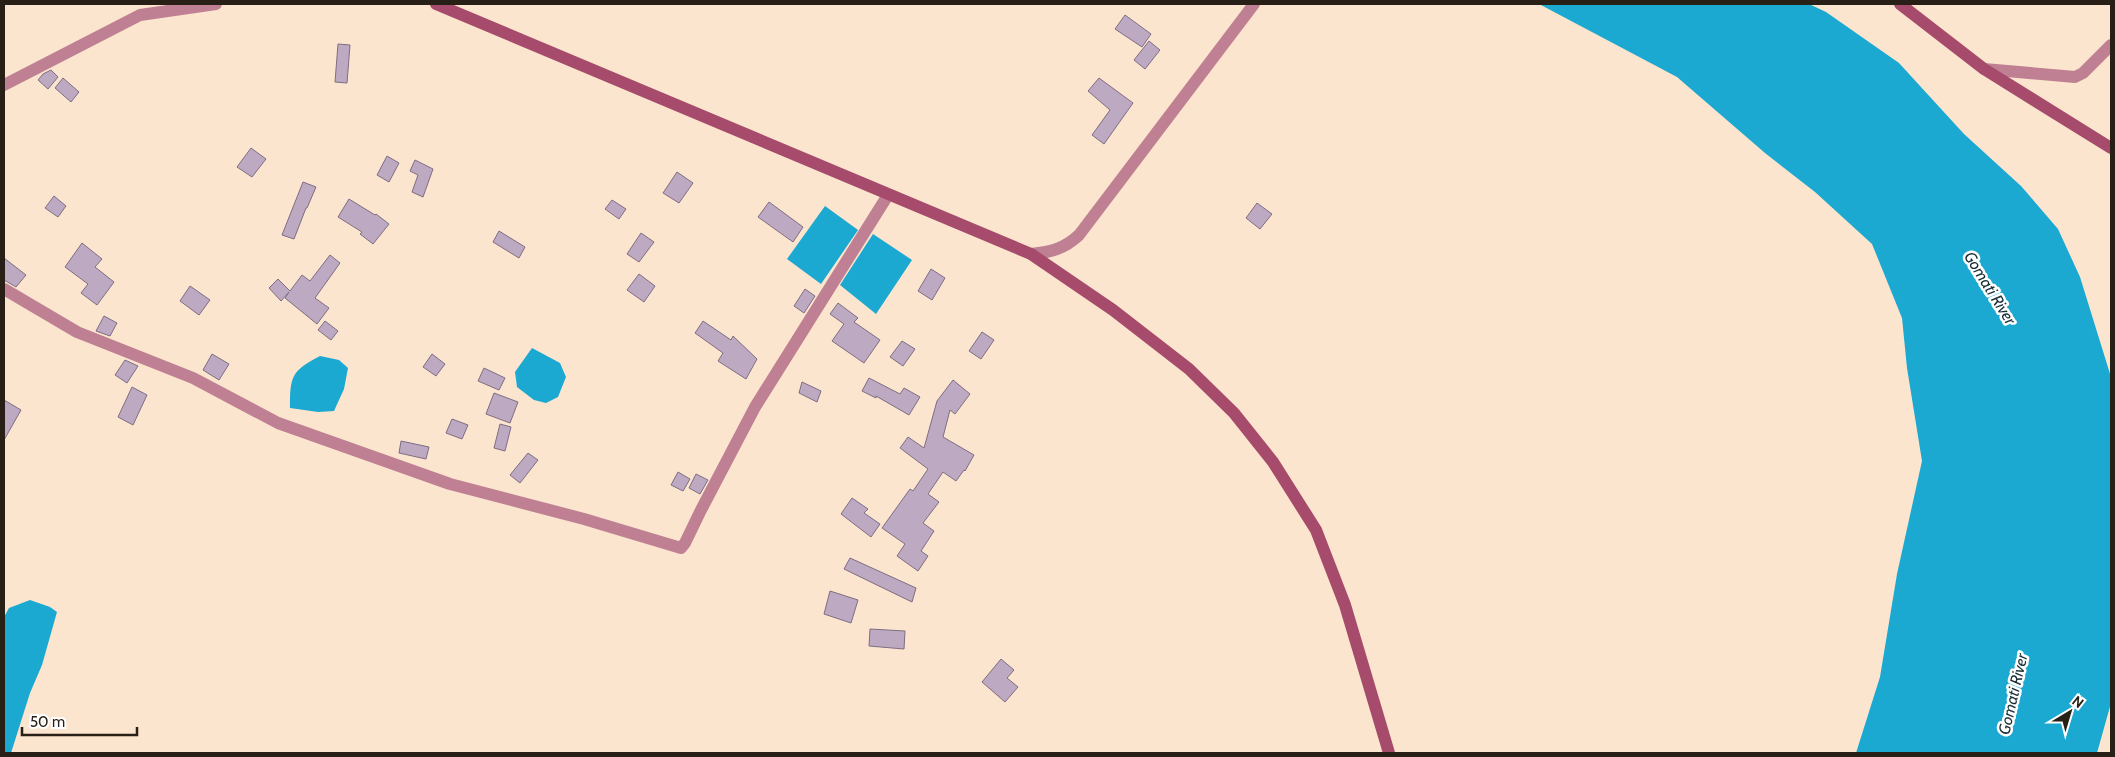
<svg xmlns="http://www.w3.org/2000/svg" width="2115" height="757" viewBox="0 0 2115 757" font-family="Cabin,sans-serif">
<rect width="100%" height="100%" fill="#fbe5ce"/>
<path fill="#1ba8d1" d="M1539,4H1809L1826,12L1899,63L1964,134L2021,186L2058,229L2080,277L2111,377V703L2097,753H1856L1880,677L1897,574L1922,461L1907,368L1902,318L1872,244L1815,192L1765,153L1677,77Z
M825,206L858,230L821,284L787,259Z
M873,234L912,260L876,314L840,285Z
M532,348L560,363L566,377L558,397L546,403L534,400L517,387L515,372Z
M320,356L339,360L348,368L344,389L334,411L318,412L290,408C290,377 291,371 320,356Z
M30,600L50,607L57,612L42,665L30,693L11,753H4V617L9,608Z"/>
<path fill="#bdaac2" stroke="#7e6d83" d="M1125,15L1151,34L1142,47L1115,29Z
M1149,41L1160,50L1145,69L1134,60Z
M338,44L350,45L347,83L335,82Z
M51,70L58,77L48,89L38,80L43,74Z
M63,78L79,92L71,102L55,88Z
M1099,78L1133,103L1104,144L1092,135L1110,110L1088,91Z
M251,148L266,159L252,177L237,167Z
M387,156L399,163L389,182L377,175Z
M415,160L433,169L423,197L412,192L418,175L410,171Z
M677,172L693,183L679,203L663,193Z
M303,182L316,187L307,208H306L294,239L282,235Z
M54,196L66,206L58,217L45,208Z
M349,199L375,215L376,214L389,224L373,244L360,234L362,232L338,217Z
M612,200L626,209L619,219L605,209Z
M769,202L803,227L793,242L758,217Z
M1257,203L1272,214L1260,229L1246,218Z
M499,231L525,247L519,258L493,242Z
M641,233L654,242L639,262L627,254Z
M82,243L102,259L95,267L114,282L97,305L81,293L88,284L65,267Z
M330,255L340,263L315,298L329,308L317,324L285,298L289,292L281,301L269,288L278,279L290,291L302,275L310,281Z
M4,258L26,275L16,287L4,280Z
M931,269L945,278L932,300L918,291Z
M639,274L655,286L644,302L627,290Z
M190,286L210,300L199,315L180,301Z
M805,289L815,296L804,313L794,306Z
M838,303L858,318L854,322L880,340L864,363L832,341L844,324L830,314Z
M104,316L117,323L110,336L96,331Z
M325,321L338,331L331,340L318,330Z
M703,321L731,340L733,336L757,359L746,379L718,361L723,353L695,333Z
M982,332L994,340L981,359L969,351Z
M902,341L915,349L903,366L890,357Z
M212,354L229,364L219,380L203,370Z
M432,354L445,364L436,376L423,367Z
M125,360L138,366L127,383L115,375Z
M484,368L505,378L499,390L478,381Z
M869,378L900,394L904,388L920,397L909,415L876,396V398L862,391Z
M953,380L970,394L955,414L950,410L943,437L974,455L965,471L964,470L956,481L943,472L928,494L939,502L923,523L934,531L921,551L928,556L918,571L897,556L905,544L882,528L910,489L913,491L928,469L900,448L908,437L924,448L937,401Z
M802,382L821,391L817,402L799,393Z
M132,387L147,395L133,425L118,417Z
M494,393L518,402L510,423L486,414Z
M4,400L21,410L4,440Z
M452,419L468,425L462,439L446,433Z
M500,424L511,427L505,451L494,448Z
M401,441L429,447L426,459L399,453Z
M528,453L538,460L520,483L510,475Z
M678,472L690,479L683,491L671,485Z
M696,474L708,480L700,494L689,488Z
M852,498L868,509L864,513L880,524L871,537L841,514Z
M850,558L916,588L912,602L844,569Z
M830,591L858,600L851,623L824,614Z
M870,629L905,631L904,649L869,646Z
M1001,659L1014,670L1007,678L1018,687L1005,702L982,682Z"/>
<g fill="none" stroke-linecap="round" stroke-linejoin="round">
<path stroke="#c08093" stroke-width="12" d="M1984,69L2075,77L2083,73L2111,45
M4,85L140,15L216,4
M1031,254C1051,252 1064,249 1079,235L1254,4
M4,289L77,332L193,378L278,423L450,484L584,519L681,548L685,543L701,510L755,407L888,195"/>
<path stroke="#a64b6b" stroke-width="12" d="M436,4L1031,254L1113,310L1189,369L1234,413L1273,462L1316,530L1345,605L1389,753
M1900,4L1984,69L2111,148"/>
</g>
<g text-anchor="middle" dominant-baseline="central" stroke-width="5" stroke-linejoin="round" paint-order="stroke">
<g font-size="16" font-style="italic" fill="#1a2f37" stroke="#fff">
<text transform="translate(1990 288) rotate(58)">Gomati River</text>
<text transform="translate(2013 694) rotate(-77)">Gomati River</text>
</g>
</g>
<rect width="2115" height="757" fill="none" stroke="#282017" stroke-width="10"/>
<g transform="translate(2070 712) rotate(38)" stroke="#ffffff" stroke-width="4" paint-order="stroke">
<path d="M0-4L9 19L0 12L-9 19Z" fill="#282017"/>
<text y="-8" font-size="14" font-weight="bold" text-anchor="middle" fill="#282017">N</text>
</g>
<path d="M22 727v8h115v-8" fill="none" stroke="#282017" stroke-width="2.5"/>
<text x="30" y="727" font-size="15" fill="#282017" stroke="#ffffff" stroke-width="4" paint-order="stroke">50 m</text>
</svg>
